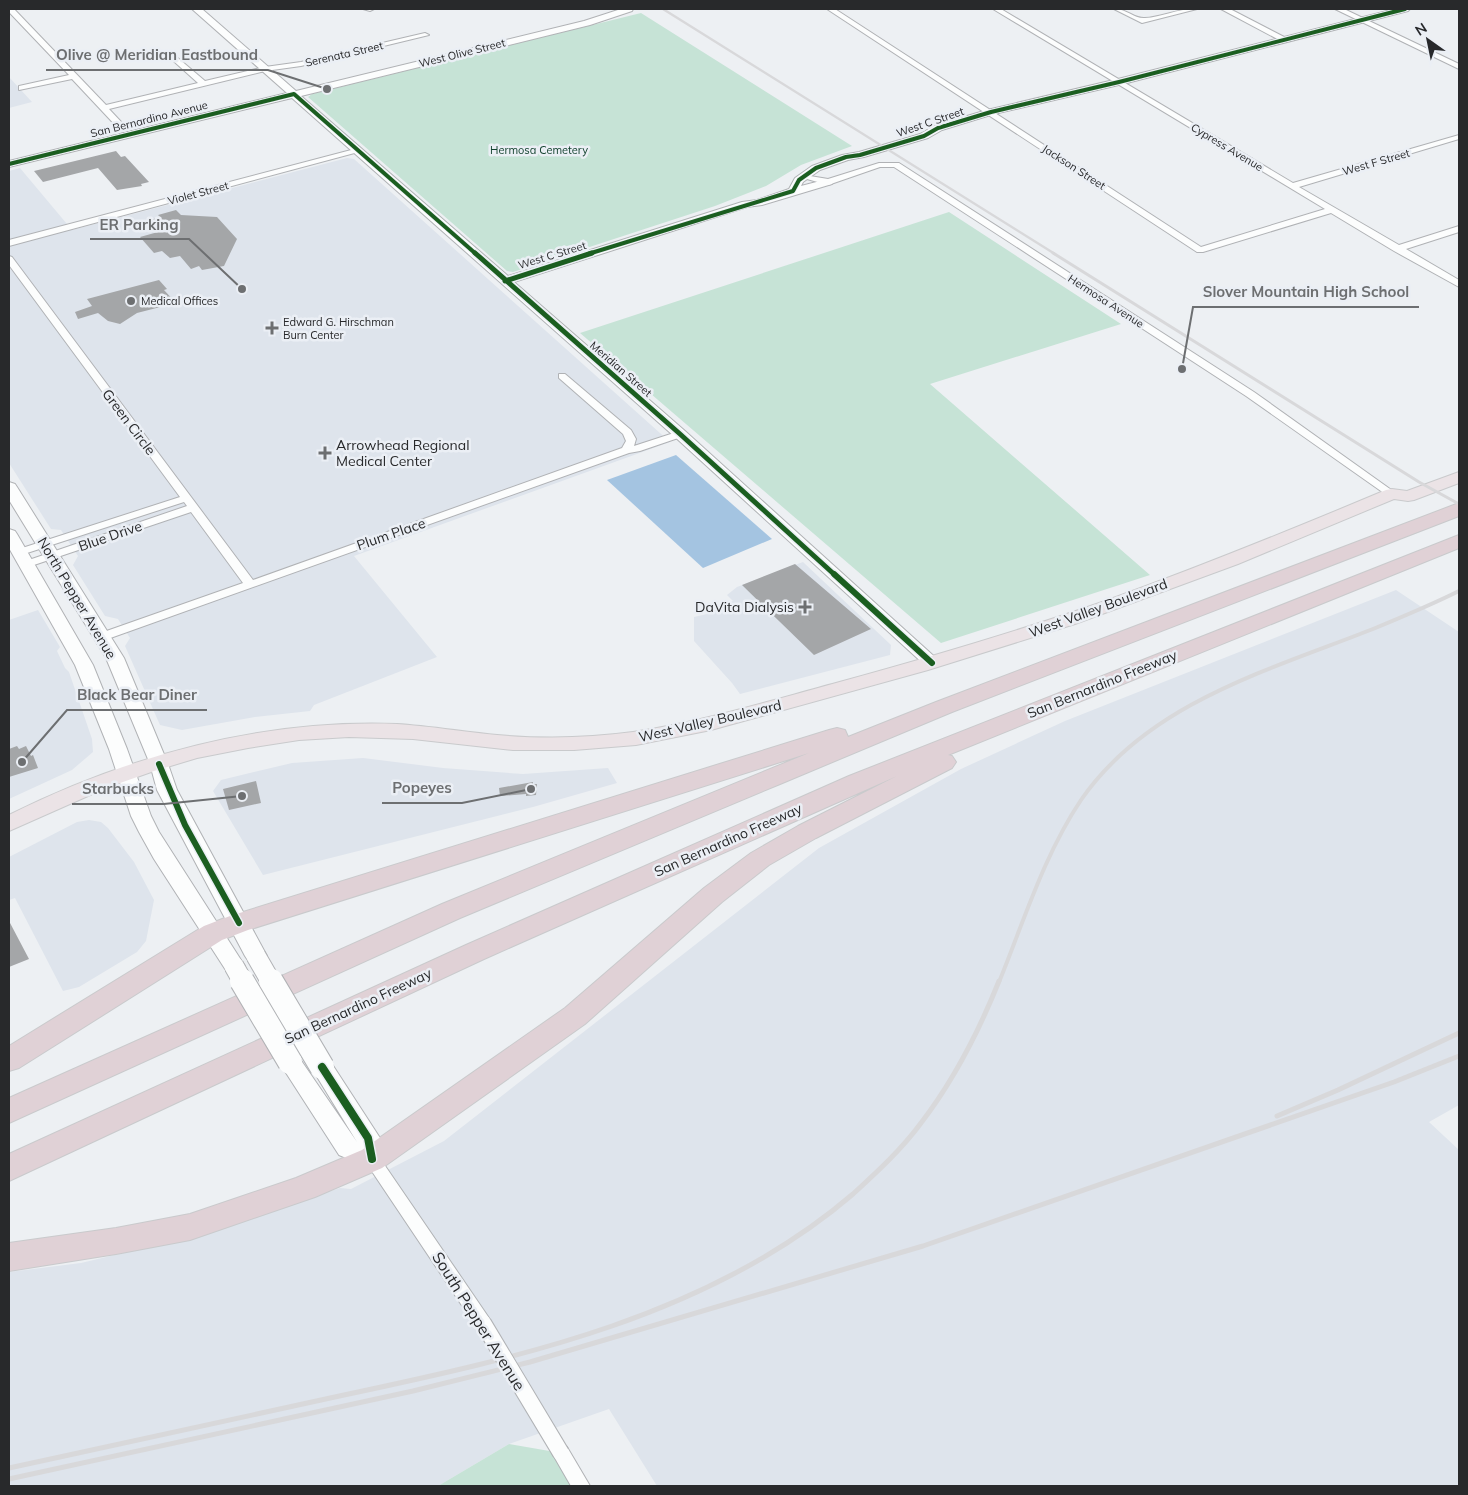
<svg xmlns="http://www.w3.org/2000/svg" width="1468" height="1495" viewBox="0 0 1468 1495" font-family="Mulish,sans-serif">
<rect width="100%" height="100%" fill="#edf0f3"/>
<path fill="#dee4ec" d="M9,77L32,102L9,108Z
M347,158L354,159L670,442L354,556L437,657L314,705L310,711L255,717L182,730L160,725L125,646L130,638L118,619L105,616L73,565L78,556L61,530L51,529L9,463V171L20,168L72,230Z
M803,562L891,645L890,655L740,694L732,683L694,641V617L707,614L706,608L733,601L727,595L737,587Z
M1396,590L1459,632V1105L1429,1122L1459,1150V1486H657L609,1409L509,1444L438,1486H9V1272L81,1263L199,1235L340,1188L351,1189L444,1141L819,848L961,769L1065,721Z
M38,610L60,647L57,651L65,668L69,672L92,739L93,752L72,770L9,799V620Z
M363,758L443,768L523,774L608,768L617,783L533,807L263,875L213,791L221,780L292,763Z
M89,820L101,822L108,828L134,862L154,900L146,941L137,952L79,987L63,991L15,898L9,900V857L77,822Z"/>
<path fill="#c6e3d6" d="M641,13L852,146L801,165L766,186L715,206L513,272L507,271L308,97L312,94Z
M949,212L1121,324L930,384L1150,575L941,643L580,333Z
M509,1444L561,1453L585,1486H438Z"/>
<path fill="#a4c4e1" d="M676,455L772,539L703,568L607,480Z"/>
<path fill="#a4a6a8" d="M116,151L121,157L125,156L149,182L141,184L142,186L117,190L98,168L43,182L34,171Z
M176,210L181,215L217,217L237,239L224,266L202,270L199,266L191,269L180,256L170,258L162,251L154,253L140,237L158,232L147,221L160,217L158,215Z
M159,280L167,289L164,290L176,303L137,313L120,324L108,321L98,313L78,319L75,312L92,306L87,299Z
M795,564L871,629L814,655L742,585Z
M17,746L19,749L26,746L31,756L33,755L38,768L9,777V749Z
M256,781L261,803L229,810L223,789Z
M533,782V784H537L536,795L526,796V794L500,796L499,788Z
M9,921L29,959L9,967Z"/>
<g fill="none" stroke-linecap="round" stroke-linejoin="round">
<defs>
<path id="minor" d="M9,9H14L106,105L198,83L169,57L168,55L172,53L205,81L265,67L301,62L425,33L429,35L301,66L265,71L109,109L125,126L121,128H118L72,79L19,90V86L69,75L9,12Z
M363,9H374L370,11Z
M827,9H835L1201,247L1325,209L993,9H1001L1293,183L1459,135V139L1299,187L1399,245L1459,226V232L1406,249L1459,280V287L1394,251L1331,213L1203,252H1197Z
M1114,9C1126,8 1134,19 1145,18C1162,17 1179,8 1197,9L1142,23Z
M1221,9H1230L1290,40L1283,42Z
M1335,9H1344L1459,64V69Z
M355,149L362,151L9,246V240Z
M879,163H899L1254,392L1397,494L1396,496H1388L1246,396L894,167H880L828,185L800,177L804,175L828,179Z
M9,256L12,257L253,580L622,448L626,441L623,434L559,378V374H565L631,430L636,439L634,446L680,431L685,434L684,436L640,451L629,453L102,641L98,640L96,637L98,634L243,583L191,512L31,566H23L21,564L23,562L187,506L184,502L24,554H16L14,552L16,550L180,497L9,265Z
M372,1152L377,1154L489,1318L491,1323L489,1328L483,1331L477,1328L367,1164L364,1159L367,1154Z
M561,1444L567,1447L590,1486H571L552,1453L555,1447Z"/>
<path id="tertiary" d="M192,9H202L296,91L584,21L621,9H633L632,11L590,25L301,96L508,276L742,202L757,200L789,189L795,178L812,166L842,155L859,152L920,134L934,126L987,110L1118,79L1395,9H1410L1408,11L1123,84L994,114L942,130L928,138L864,157L848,160L820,170L803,182L801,186L828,179L833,182L832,184L762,205L747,207L514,282L685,431L937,659L940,663L937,667H927L675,437L292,98L9,167V161L287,93Z"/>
<path id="secondary" d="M9,482L15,484L17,487L124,658L168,764L177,790L267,956L263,962L256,964L249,962L245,956L157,790L150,764L106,658L9,500Z
M9,529L15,531L17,534L93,665L127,749L151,816L159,832L241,960L245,966L241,972L234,974L227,972L154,859L139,832L131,816L109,749L75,665L9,548Z
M290,1053L298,1056L357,1142L311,1067L314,1061L322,1058L330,1061L380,1138L384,1159L380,1166L372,1169L339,1155L279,1062L282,1056Z"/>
<path id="primary" d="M1459,472V483L1414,500L1408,501L1394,499L1238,564L1075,624L928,670L711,730L636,745L574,750H513L413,739L349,737L299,740L248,748L197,758L154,771L106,788L9,831V815C129,755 262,719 397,724C430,726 464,732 497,735C542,739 589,738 633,732C702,722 769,701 836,683C927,658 1016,632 1105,601C1200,567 1293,529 1386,490L1392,489L1407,491Z"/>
<path id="motorway" d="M1459,503V516L952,712L780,784L460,918L9,1123V1098L442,904L809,753L248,930L222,940L19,1068L9,1071V1046L204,926L230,916L829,730L837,728L845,730L848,737L936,702Z
M1459,535V548L948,755L952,756L956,762L952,768L816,838L769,865L722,902L585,1024L382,1168L315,1197L190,1240L116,1254L9,1271V1243L116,1228L190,1214L296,1178L362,1150L565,1008L704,888L751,853L798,826L897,776L484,959L9,1181V1154L466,945L849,776Z"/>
</defs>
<use href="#minor" stroke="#b0b2b5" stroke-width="2"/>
<use href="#tertiary" stroke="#b0b2b5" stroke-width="2"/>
<use href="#secondary" stroke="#b0b2b5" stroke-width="2"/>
<use href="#primary" stroke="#c9cacc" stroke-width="2"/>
<use href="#motorway" stroke="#c9cacc" stroke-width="2"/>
<use href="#minor" fill="#fcfdfd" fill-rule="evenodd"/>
<use href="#tertiary" fill="#fcfdfd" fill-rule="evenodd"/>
<use href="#secondary" fill="#fcfdfd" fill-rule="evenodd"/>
<use href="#primary" fill="#ebe3e6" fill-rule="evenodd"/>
<use href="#motorway" fill="#e0d1d6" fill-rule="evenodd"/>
<path stroke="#d8d8da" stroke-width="2.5" d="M663,9L1055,254"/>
<path stroke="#d8d8da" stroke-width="3" d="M1053,253L1419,482L1459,504"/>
<path stroke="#d8d8da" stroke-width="4" d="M999,982C1024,921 1044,855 1081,800C1148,703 1269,670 1373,629C1402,617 1431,605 1459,591"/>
<path stroke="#d8d8da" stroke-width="5" d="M1277,1116L1338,1090L1459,1033
M9,1468C121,1444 233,1419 344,1395C522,1357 711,1316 853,1194C877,1172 902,1149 921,1123C954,1080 979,1031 999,981
M9,1479L413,1391L530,1362L923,1246L1394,1082L1459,1056"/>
<defs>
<path id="minor-bridge" d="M483,1323L561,1453"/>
<path id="secondary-bridge-far1" d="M256,956L271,982
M234,966L243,982"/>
<path id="secondary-bridge" d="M242,981L290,1062
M271,981L322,1067"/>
</defs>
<use href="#minor-bridge" stroke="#b0b2b5" stroke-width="18" stroke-linecap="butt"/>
<use href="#secondary-bridge-far1" stroke="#b0b2b5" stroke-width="21" stroke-linecap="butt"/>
<use href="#secondary-bridge" stroke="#b0b2b5" stroke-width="26" stroke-linecap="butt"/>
<use href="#minor-bridge" stroke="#fcfdfd" stroke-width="16"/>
<use href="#secondary-bridge-far1" stroke="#fcfdfd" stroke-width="19"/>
<use href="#secondary-bridge" stroke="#fcfdfd" stroke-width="24"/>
<defs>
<path id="cycleway-far3" d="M9,164L294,94L476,254
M588,254L793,191L799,180L816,168L846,157L860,155L924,136L938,128L991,112L1119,82L1405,9"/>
<path id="cycleway-far2" d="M475,253L680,434L836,576
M505,281L592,253"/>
<path id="cycleway-far1" d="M834,574L932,663
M159,764L185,825L239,923"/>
<path id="cycleway" d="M322,1067L368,1138L372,1159"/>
</defs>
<use href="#cycleway-far3" stroke="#ebeff5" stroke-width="5.5"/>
<use href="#cycleway-far2" stroke="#ebeff5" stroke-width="8"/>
<use href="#cycleway-far1" stroke="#ebeff5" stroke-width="9"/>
<use href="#cycleway" stroke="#ebeff5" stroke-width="11"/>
<use href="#cycleway-far3" stroke="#1b5e20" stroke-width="4"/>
<use href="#cycleway-far2" stroke="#1b5e20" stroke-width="5"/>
<use href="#cycleway-far1" stroke="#1b5e20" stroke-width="6"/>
<use href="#cycleway" stroke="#1b5e20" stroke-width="8"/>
</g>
<g fill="#6d6f71" stroke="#ebeff5" stroke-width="2">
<circle cx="131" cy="301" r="5"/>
<path d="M269.5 320.5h5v5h5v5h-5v5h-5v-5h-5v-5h5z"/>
<path d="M322.5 445.5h5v5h5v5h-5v5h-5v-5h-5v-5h5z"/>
<path d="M802.5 599.5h5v5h5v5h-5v5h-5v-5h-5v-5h5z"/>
</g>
<g text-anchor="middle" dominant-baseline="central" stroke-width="5" stroke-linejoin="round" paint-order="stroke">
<g font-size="11" fill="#28292b" stroke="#ebeff5">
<text transform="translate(462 53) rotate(-14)">West Olive Street</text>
<text transform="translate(344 54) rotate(-13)">Serenata Street</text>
<text transform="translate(149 119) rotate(-14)">San Bernardino Avenue</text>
<text transform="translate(930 122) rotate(-19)">West C Street</text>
<text transform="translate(1227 147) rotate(31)">Cypress Avenue</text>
<text transform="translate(1376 162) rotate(-16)">West F Street</text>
<text transform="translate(1074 167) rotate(33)">Jackson Street</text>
<text transform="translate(198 193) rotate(-15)">Violet Street</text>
<text transform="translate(552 255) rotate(-17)">West C Street</text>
<text transform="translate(1106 301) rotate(33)">Hermosa Avenue</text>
<text transform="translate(621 369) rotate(41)">Meridian Street</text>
</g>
<g font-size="11" fill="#12422e" stroke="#ebeff5">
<text x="539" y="150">Hermosa Cemetery</text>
</g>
<g font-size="11" fill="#28292b" stroke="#ebeff5" text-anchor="start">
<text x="141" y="301">Medical Offices</text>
<text x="283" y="322">Edward G. Hirschman<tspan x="283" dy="13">Burn Center</tspan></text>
</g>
<g font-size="14" fill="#28292b" stroke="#ebeff5">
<text transform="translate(129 422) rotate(53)">Green Circle</text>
<text transform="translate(391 534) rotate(-19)">Plum Place</text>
<text transform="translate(110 536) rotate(-19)">Blue Drive</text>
<text transform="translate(77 598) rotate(59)">North Pepper Avenue</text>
<text transform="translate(1098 608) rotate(-20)">West Valley Boulevard</text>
<text transform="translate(1102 684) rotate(-22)">San Bernardino Freeway</text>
<text transform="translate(710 721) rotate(-13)">West Valley Boulevard</text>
<text transform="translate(728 840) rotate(-24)">San Bernardino Freeway</text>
<text transform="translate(358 1006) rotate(-25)">San Bernardino Freeway</text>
</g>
<g font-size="14" fill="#28292b" stroke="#ebeff5" text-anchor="start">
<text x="336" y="445">Arrowhead Regional<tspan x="336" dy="16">Medical Center</tspan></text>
<text x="794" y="607" text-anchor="end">DaVita Dialysis</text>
</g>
<g font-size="16" fill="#28292b" stroke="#ebeff5">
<text transform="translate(479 1321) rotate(58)">South Pepper Avenue</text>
</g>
</g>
<path fill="none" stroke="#6d6f71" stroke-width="2" d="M327 89L268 70H46M242 289L189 239H90M1182 369L1193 307H1419M22 762L67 710H207M531 789L462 803H382M242 796L164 804H72"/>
<g fill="#6d6f71" stroke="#ebeff5" stroke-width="2">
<circle cx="327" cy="89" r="5"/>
<circle cx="242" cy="289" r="5"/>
<circle cx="1182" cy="369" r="5"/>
<circle cx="22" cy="762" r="5"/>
<circle cx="531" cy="789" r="5"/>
<circle cx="242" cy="796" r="5"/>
</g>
<g font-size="15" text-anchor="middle" font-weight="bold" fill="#6d6f71" stroke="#ebeff5" stroke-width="5" stroke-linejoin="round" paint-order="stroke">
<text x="157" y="60">Olive @ Meridian Eastbound</text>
<text x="139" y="230">ER Parking</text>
<text x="1306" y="297">Slover Mountain High School</text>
<text x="137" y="700">Black Bear Diner</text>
<text x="422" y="793">Popeyes</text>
<text x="118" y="794">Starbucks</text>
</g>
<rect width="1468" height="1495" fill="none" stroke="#28292b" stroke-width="20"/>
<g transform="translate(1428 40) rotate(327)" stroke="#ebeff5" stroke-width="4" paint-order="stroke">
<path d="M0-4L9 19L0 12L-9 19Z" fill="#28292b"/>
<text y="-8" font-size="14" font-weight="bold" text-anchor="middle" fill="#28292b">N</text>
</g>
</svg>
